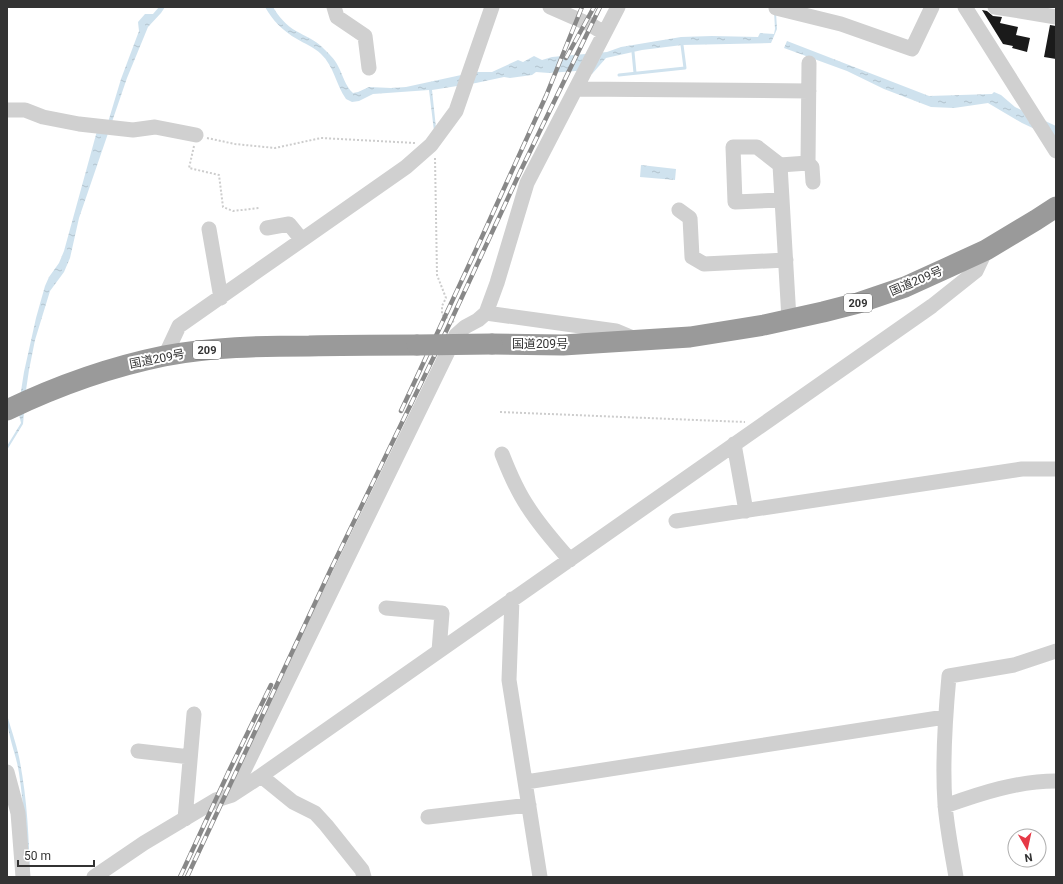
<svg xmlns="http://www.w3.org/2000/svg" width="1063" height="884" viewBox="0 0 1063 884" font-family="Roboto,'Noto Sans JP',sans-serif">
<defs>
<pattern id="water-ripples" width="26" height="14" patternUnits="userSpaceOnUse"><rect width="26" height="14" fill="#cfe2ee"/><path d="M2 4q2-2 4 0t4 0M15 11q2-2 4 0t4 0" fill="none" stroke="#b2c2cd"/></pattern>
</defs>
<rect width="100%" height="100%" fill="#fff"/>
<path fill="url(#water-ripples)" d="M159,7H165L161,13L148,27L127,78L79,218L70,258L64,272L50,291L35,340L29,370L26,390L27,407L24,413L23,424L7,450V446L21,423L18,410L24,372L36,318L45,286L49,277L59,263L64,251L97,131L106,129L121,79L139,31L138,22L145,14H153Z
M265,7H273C279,17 286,25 296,31C305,36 315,40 322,47C328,53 335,59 338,66C343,75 345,86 353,93L358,92L369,87L391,88L406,87L475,72H492L518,60L523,62L534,56L542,60L552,57L607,52L621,47L681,37L712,36L758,37L760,33L774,34L775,29L774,11L776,12L777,29L771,43L682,45L642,50L606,58L592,74L589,70L549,73L536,72L532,75L510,78L504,77L476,83L432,90L436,128L434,131L429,90L373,94L359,101L352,102L346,99C336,85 334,66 321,54C314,47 305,44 297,39C283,31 273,21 265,7Z
M787,41L929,96L992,94L994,92L1001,95L1015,107L1056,126V139L1022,123L988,103L954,108L931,107L884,89L847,71L784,48Z
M641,165L676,169L675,180L640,177Z
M7,715C11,729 16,743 19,757C27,796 29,837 30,877C26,842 24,807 19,773C16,753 7,735 7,715Z"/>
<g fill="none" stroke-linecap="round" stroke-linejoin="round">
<path stroke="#cfe2ee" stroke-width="3" d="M633,52L635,73
M619,75L685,68L682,45"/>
</g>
<path fill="#1a1a1a" d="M982,10L987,11L993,16L1002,17L1000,23L1018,27L1016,35L1030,38L1027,52L1012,48L1013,46L1003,44Z
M1050,25L1056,26V59L1044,57Z"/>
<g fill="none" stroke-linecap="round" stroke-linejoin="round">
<path stroke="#cdcdcd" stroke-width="2" stroke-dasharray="2 2" stroke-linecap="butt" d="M207,138L235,144L275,148L321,138L415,143
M194,146L189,168L219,175L223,207L233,211L259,208
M435,158L437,275L446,298L442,306V315L454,322
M500,412L745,422"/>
<path stroke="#d0d0d0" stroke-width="15" d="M334,7L337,17L365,36L369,68
M550,7L591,25L604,33
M965,7L1056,151
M995,7L1056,17
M776,8L841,24L912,49L932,7
M809,63L808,163L812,167L813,182
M576,89L809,91
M7,110H25L43,117L79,124L133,130L155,127L196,135
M780,165L757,147H733L735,202L782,200
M679,210L690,218L692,257L704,264L786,260
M267,228L289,224L302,240
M209,229L221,298
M486,313L616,331L635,339
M789,319L780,165L808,163
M165,356L179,326L406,167L431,145L456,111L492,7
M734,444L746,511
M502,454C509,472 517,491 528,507C540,526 555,543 570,560
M676,521L1022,469H1056
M512,599L509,680L540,877
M386,608L442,613L439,651
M138,751L190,757
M7,772L18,813L23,877
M261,776L293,802L315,813L326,825L362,870L364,877
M526,782L945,717
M232,795L456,335L465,327L478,320L486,313L497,283L527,183L618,7
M945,806C981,793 1018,781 1056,781
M428,817L529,805
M185,819L194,714
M94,877L144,843L216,800L232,795L252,782L932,306L976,271L986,250
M956,877C952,853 947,829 945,804C942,762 945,719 949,676L1014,665L1056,651"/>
<path stroke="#9a9a9a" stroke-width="21" d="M492,344L563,345L690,337L764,325L823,312L858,303L905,287L949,267L986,250L1036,220L1056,207
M7,410C57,386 110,367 164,356C211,347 260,346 309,346C345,345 381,345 417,345"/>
<defs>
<path id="rail" d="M566,58L594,7
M401,411L481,239L546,96L582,7
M180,877L229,771L271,685
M187,877L330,571L442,340L521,170L600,7"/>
</defs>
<use href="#rail" stroke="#888" stroke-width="4.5"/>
<use href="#rail" stroke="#fff" stroke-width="3" stroke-dasharray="9" stroke-linecap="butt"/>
<path stroke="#9a9a9a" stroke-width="21" d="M417,345L492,344"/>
</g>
<g text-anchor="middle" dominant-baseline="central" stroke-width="4" stroke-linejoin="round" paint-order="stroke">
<g fill="#fff" stroke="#707070" stroke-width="1">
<rect x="844" y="294" width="28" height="18" rx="3"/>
<rect x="193" y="341" width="28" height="18" rx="3"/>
</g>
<g font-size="11" font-weight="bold" fill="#333">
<text x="858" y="303">209</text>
<text x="207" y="350">209</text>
</g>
<g font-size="12" fill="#333" stroke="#fff">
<text transform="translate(916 281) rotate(-23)">国道209号</text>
<text x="540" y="344">国道209号</text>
<text transform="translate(157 359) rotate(-11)">国道209号</text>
</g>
</g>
<rect width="1063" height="884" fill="none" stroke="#333333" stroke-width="16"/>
<g transform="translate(1027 848) rotate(171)"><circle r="19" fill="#ffffff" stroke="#adadad"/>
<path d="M0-3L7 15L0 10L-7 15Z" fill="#e63946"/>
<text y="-6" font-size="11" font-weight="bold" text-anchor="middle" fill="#333333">N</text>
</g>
<path d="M18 860v6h76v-6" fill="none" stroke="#333333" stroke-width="2"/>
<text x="24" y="860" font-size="12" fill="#333333" stroke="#ffffff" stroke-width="3" paint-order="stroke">50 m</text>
</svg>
